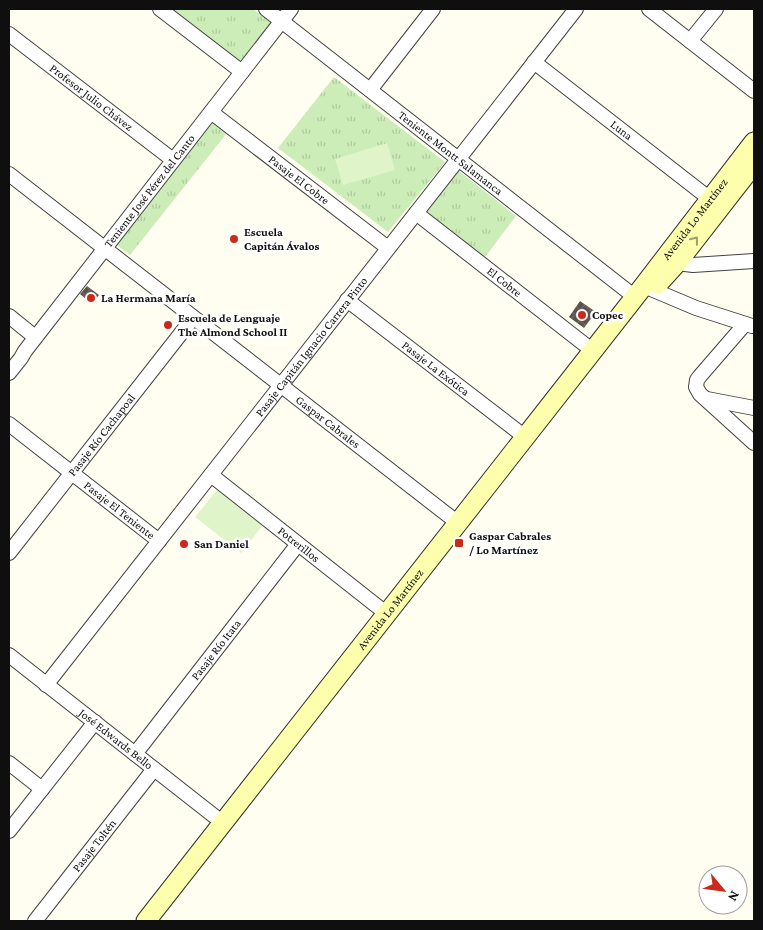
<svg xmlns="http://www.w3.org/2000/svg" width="763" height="930" viewBox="0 0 763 930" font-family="'Crimson Pro',serif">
<defs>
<pattern id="grass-tufts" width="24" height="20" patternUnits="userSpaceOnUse" patternTransform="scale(1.25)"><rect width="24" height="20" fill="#ccedb7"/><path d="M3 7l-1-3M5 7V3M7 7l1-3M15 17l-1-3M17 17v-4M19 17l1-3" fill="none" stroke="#aeca9c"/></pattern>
<pattern id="building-cross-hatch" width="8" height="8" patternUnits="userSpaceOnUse" patternTransform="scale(1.25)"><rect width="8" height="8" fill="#59524a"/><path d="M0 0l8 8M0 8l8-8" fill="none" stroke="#6c6660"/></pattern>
</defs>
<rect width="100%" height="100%" fill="#fffef1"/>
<path fill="url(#grass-tufts)" d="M167,9H253L272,23L239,65Z
M334,77L445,162L388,232L278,148Z
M215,121L227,133L130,255L115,244L212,122Z
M459,171L516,216L485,257L427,212Z"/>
<path fill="#e0f4ca" d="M387,143L395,170L343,185L335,159Z
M217,490L262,526L241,553L195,517Z"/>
<path fill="url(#building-cross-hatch)" d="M87,286L99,295L92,304L80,294Z
M580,301L596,312L584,328L569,317Z"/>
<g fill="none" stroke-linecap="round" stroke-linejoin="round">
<defs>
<g id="minor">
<path d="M160,9L242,72"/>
<path id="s1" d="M266,9L635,297"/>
<path d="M649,9L754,91"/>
<path id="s2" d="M9,34L173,160"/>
<path d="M690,41L716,9"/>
<path id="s3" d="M534,62L710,199"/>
<path d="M370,90L433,9"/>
<path id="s4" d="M211,112L388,248"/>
<path id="s5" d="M9,174L458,523"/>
<path id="s6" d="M416,213L593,351"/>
<path d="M677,263L693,265L754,261"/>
<path d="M651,289L696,308L752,326"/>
<path id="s7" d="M347,300L525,437"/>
<path d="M9,316L35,337"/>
<path d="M745,324L700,376L697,380L696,387L700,394L754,443"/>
<path id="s8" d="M9,373L21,358L25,351L291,9"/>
<path d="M707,399L754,408"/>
<path id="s9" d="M9,424L159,541"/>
<path id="s10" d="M211,475L387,614"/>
<path id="s11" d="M9,553L193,318"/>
<path id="s12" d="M9,655L223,823"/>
<path id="s13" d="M46,685L576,9"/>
<path id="s14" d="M135,754L298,544"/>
<path d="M9,763L42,789"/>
<path d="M9,831L95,722"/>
<path id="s15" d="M35,921L154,769"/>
</g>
<g id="secondary">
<path d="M658,284L677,263L754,164"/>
<path id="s16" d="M146,921L635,297L754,142"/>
</g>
</defs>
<use href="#minor" stroke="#424242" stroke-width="16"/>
<use href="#secondary" stroke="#313131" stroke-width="21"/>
<use href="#minor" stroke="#fff" stroke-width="14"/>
<use href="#secondary" stroke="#feffac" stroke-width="19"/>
</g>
<defs><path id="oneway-chevron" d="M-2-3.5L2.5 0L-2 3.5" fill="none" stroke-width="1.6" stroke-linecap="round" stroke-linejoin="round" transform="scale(1.25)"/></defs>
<use stroke="#9e9f6d" href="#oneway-chevron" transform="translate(695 240) rotate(-52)"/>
<g fill="#cb291b" stroke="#fff" stroke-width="2">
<circle cx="234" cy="239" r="5"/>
<circle cx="91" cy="298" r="5"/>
<circle cx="582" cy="315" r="5"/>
<circle cx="168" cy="325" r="5"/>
<rect x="454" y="538" width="10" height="10" rx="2.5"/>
<circle cx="184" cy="544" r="5"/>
</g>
<g text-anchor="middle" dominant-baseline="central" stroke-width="5" stroke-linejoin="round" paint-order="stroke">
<g font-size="12" fill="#0f0f0f" stroke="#fff">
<text stroke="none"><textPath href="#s2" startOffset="104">Profesor Julio Chávez</textPath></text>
<text stroke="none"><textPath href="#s3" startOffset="111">Luna</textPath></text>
<text stroke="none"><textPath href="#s1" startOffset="234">Teniente Montt Salamanca</textPath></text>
<text stroke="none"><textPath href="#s4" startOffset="111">Pasaje El Cobre</textPath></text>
<text stroke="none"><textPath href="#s8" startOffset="230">Teniente José Pérez del Canto</textPath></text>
<text stroke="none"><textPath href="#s16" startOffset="891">Avenida Lo Martínez</textPath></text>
<text stroke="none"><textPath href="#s6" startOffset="112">El Cobre</textPath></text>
<text stroke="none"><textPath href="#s13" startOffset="430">Pasaje Capitán Ignacio Carrera Pinto</textPath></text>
<text stroke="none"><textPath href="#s7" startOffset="112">Pasaje La Exótica</textPath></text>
<text stroke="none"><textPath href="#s5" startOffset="404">Gaspar Cabrales</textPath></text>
<text stroke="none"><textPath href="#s11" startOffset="150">Pasaje Río Cachapoal</textPath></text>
<text stroke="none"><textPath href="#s9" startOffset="140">Pasaje El Teniente</textPath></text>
<text stroke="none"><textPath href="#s10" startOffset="112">Potrerillos</textPath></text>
<text stroke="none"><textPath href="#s16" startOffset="396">Avenida Lo Martínez</textPath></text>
<text stroke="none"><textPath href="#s14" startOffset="132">Pasaje Río Itata</textPath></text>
<text stroke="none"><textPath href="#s12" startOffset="136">José Edwards Bello</textPath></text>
<text stroke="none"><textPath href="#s15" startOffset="96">Pasaje Toltén</textPath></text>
</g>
<g font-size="12" font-weight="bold" fill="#0f0f0f" stroke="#fff" text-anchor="start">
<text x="244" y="232">Escuela<tspan x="244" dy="14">Capitán Ávalos</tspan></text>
<text x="101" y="298">La Hermana María</text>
<text x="592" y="315">Copec</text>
<text x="178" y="318">Escuela de Lenguaje<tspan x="178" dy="14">The Almond School II</tspan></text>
<text x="469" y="536">Gaspar Cabrales<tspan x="469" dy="14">/ Lo Martínez</tspan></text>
<text x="194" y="544">San Daniel</text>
</g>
</g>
<rect width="763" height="930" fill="none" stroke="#0f0f0f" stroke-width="20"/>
<g transform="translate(723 890) rotate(119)"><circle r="24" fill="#ffffff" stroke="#9f9f9f"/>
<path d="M0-4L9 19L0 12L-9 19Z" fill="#cb291b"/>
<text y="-8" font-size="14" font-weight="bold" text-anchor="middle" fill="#0f0f0f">N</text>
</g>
</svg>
